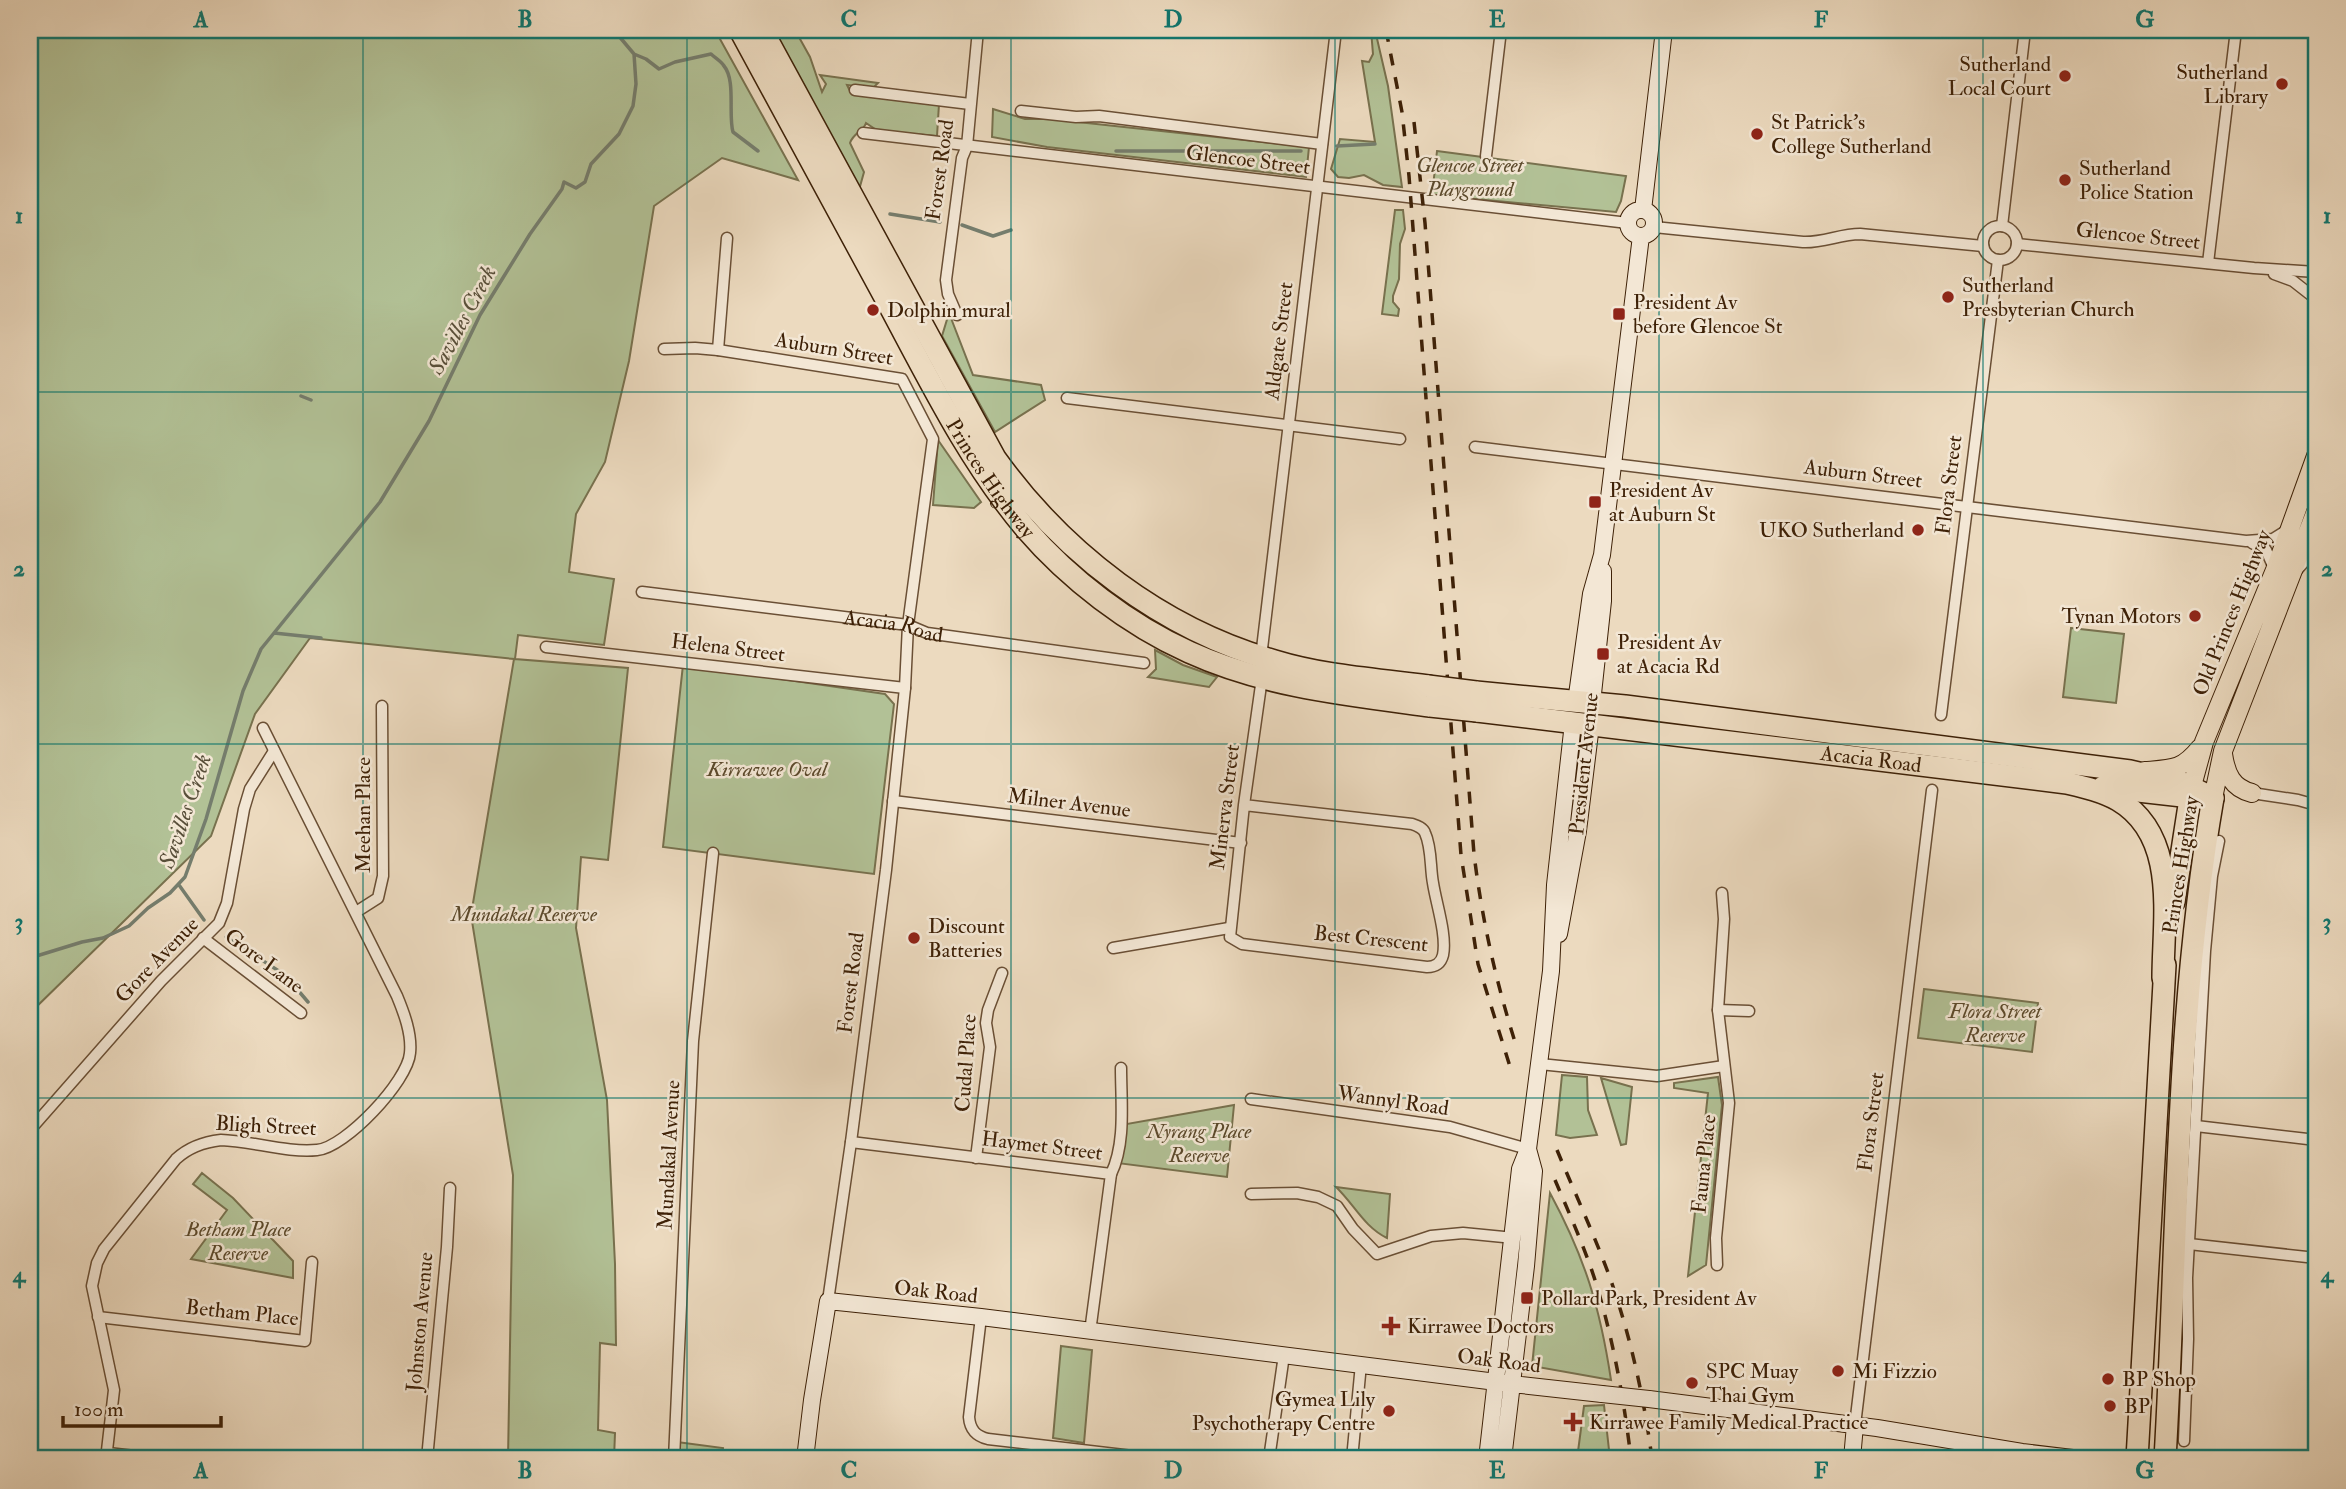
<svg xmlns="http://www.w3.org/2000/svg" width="2346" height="1489" viewBox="0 0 2346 1489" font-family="'IM FELL Double Pica',serif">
<rect width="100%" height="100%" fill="#ecdabf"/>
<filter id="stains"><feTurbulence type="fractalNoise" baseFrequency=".00286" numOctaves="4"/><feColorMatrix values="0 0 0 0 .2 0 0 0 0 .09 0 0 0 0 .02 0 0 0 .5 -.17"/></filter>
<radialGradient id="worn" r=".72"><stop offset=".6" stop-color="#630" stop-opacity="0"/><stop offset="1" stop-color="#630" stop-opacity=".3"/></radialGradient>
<path fill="#b2c196" stroke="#78714e" stroke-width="2" d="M30,30H715L798,180L722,158L654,206L629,361L605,462L576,514L569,572L614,579L604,645L518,635L515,659L628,668L608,860L581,857L576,928L607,1100L615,1264L616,1345L600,1343L598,1430L615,1433L614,1459H508L513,1175L471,915L514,659L310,638L255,714L211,836L30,1013Z
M772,30H795L810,57L822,92L826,84L820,75L878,83L873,88L847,85L850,91L939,104L937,136L878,131L866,123C863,132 853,133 850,143L864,172L859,190Z
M1371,30H1375L1388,86L1402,187L1383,185L1364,175L1349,178L1338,177L1331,169L1340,139L1375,142L1362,61L1369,62L1373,54Z
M993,109L1025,119H1050L1309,147L1306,177L1047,147L992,137Z
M1437,151L1626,176L1621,201L1616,212L1432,195Z
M1395,210H1403L1405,229L1400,244L1399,279L1393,296V302L1399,309L1398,316L1382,314Z
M949,313L973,375L1041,385L1045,400L995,432L942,336Z
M938,440L981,502L974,508L933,505Z
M2071,628L2124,634L2116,703L2063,697Z
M1155,650L1183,665L1217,677L1209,687L1148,677L1156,669Z
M683,665L885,694L894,704L874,874L663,847Z
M1924,989L2038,1003L2032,1052L1918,1038Z
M1562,1075L1587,1077L1588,1110L1597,1135L1570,1138L1556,1135Z
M1718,1077L1722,1105L1706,1265L1688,1276L1708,1093L1674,1088V1083Z
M1601,1078L1632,1087L1626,1144L1621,1145Z
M1234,1105L1227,1177L1117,1163L1121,1125Z
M202,1173L233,1198L293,1261V1278L191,1259L227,1210L193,1184Z
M1336,1187L1390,1194L1387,1238C1364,1227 1354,1204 1336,1187Z
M1550,1193C1585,1258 1600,1307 1611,1380L1532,1366Z
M1061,1346L1092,1350L1084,1443L1053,1438Z
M1604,1405L1610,1459H1577L1584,1406Z
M677,1442L723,1448L722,1459H674Z
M1883,1450L1956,1459H1872L1876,1454Z"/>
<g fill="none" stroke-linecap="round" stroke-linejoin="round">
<path stroke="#757d6d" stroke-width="3.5" d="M634,54L646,59L659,69L675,62L711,54C715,58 721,61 724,66C736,80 728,115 733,132L758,151
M1337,146L1375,144
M1116,151H1301
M890,214L940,222
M962,225L993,236L1011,230
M301,396L311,400
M274,633L380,502L429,421L480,315L530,234L562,189L564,182L576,188L585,182L591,164L619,134L633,106L636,84L634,54L618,35L622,30
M179,885L204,920
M226,937L285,975L308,1002
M30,958L82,942L103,938L129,926L148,908L170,893L185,877L206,819L243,691L261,649L274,633L321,638"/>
<defs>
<g id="street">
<path d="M855,90L970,104"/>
<path d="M1021,111L1076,117L1099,116L1322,144"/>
<path d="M863,133L1628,223"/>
<path d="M1486,156L1501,30"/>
<path d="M2002,226L2025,30"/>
<circle cx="2000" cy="243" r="17"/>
<path d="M1654,227L1803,242C1823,243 1840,234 1860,234L1983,246"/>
<path d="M2017,244L2254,268L2316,272"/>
<path d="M2208,263L2236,30"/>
<path d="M2274,274L2293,281L2316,299"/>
<path d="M957,315L948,294L946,280L962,158L967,146L978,30"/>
<path d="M664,349L695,348L718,350L902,379L933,439L908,625L905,688L886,870L851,1142L828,1301"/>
<path d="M718,350L727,238"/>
<path d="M1067,398L1400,439"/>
<path d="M1475,447L2246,541L2273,539L2289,529"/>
<path d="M2252,543L2266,550L2274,568"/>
<path d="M2297,570L2304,562L2316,555"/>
<path id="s1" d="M642,592L908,625L927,633L1144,663"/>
<path d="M546,647L905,688"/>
<path d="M1261,657L1336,30"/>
<path d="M1941,715L1998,260"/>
<path d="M2252,793L2298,800L2316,805"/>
<path d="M893,801L1241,843"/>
<path d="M1244,805L1412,824C1418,826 1423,828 1425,833C1432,848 1430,868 1433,883C1436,903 1447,935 1443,955C1441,963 1436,967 1427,967L1242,944L1230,937L1244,805L1262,678"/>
<path d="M356,912L378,898L383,876L382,706"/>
<path d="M203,938L301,1013"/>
<path d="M1113,948L1229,928"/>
<path d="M1718,1010L1749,1011"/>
<path d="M1540,1064L1657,1076L1724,1066"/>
<path d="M1251,1099L1450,1127L1528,1149"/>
<path d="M2196,1126L2316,1140"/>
<path d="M30,1130L161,981L219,923L227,903L244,809L250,789L274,751"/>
<path d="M851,1142L1111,1174L1090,1332"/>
<path d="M976,1158L990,1047L986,1023L988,1010L1002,973"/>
<path d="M1111,1174C1126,1143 1121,1102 1121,1068"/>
<path d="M1251,1194L1297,1193L1318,1197L1337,1206L1353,1229L1377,1254L1431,1236L1463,1233L1514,1238"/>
<path d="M2189,1244L2316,1258"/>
<path d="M1717,1265L1716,1238L1729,1103L1718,1010L1724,919L1722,893"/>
<path d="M98,1317L305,1341L312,1262"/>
<path d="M981,1317L969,1417C970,1430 976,1436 988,1439L1158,1459"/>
<path d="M1855,1425L1932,790"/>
<path d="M2184,1441L2188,1339L2187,1278L2205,951L2212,876L2219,841"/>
<path d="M108,1453L161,1459"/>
<path d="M106,1459L114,1390L92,1286L97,1263L104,1249L176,1159C189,1147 203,1142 221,1140C252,1141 287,1153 317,1150C345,1148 408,1081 410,1053C412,1034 404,1013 397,996L263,728"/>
<path d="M427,1459L447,1247L450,1188"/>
<path d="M674,1459L693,1041L713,853"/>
<path d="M1269,1459L1284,1355"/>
<path d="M1352,1459L1361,1364"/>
</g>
<path id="secondary" d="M1628 223a13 13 0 1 1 26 0a13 13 0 1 1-26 0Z
M1643,210L1664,30
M1576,702L1591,594L1602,555L1641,236
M1592,703L1603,601V571
M1559,934L1578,831L1591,725
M1649,1399L1877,1428L2022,1452L2081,1459
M805,1459L812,1400L828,1301L981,1317L1512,1384L1602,1394
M1487,1459L1520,1169L1528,1149L1551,971L1555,885L1573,723
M1503,1459L1526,1266L1534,1171L1528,1149
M1852,1459L1855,1425"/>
<path id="primary" d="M2223,754C2226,774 2232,788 2252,793
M2145,771C2173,769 2182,770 2200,748
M2192,786L2204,742L2275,570L2316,456
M2213,798L2223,751L2316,511"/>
<g id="highway">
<path id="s2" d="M740,30C787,116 834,203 881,290C925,371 966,458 1026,529C1069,579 1129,625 1189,652C1266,687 1347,695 1430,706"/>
<path d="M762,30L995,458C1063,553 1162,629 1275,661C1324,676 1377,679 1428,686"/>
<path d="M1476,692L1625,706L2130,771L2182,783L2213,798"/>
<path id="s3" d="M1477,711L2067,783C2084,787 2102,791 2118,800C2179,836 2163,918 2163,978"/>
<path d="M2103,787L2200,798"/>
<path d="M2174,902L2192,786"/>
<path d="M2137,1459L2165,965"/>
<path d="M2165,1459C2178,1238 2175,1017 2213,798"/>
</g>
</defs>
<use href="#street" stroke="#6a4f35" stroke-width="13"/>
<use href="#secondary" stroke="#3e2107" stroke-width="18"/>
<use href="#primary" stroke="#3e2107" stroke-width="20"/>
<use href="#highway" stroke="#3e2107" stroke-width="24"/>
<use href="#street" stroke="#f3e7d5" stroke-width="10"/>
<use href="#secondary" stroke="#f3e7d5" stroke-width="16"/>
<use href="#primary" stroke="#ecdabf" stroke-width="18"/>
<use href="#highway" stroke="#ecdabf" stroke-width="21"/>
<path stroke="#3e2107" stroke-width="3.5" stroke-dasharray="12 12" stroke-linecap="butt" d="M1386,30L1402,112L1409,176L1461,855L1478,964L1512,1073
M1414,122L1425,223L1474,854C1482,920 1496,982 1516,1045
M1557,1150C1574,1191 1593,1232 1609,1275C1630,1334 1644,1397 1652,1459
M1555,1180C1569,1213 1584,1246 1595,1280C1613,1338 1624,1399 1631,1459"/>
<defs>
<path id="secondary-bridge" d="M1602,1394L1649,1399"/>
<path id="highway-bridge" d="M1428,686L1476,692
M1430,706L1477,711"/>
</defs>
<use href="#secondary-bridge" stroke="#3e2107" stroke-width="18" stroke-linecap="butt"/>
<use href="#highway-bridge" stroke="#3e2107" stroke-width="24" stroke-linecap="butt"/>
<use href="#secondary-bridge" stroke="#f3e7d5" stroke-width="16"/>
<use href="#highway-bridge" stroke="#ecdabf" stroke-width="21"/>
</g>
<path fill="none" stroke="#0f766e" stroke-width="2" stroke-opacity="0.55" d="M363,30V1459M687,30V1459M1011,30V1459M1335,30V1459M1659,30V1459M1983,30V1459M30,392H2316M30,744H2316M30,1098H2316"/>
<g fill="#8f2418" stroke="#f3e7d5" stroke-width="2.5">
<circle cx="2065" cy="76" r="7"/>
<circle cx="2282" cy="84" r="7"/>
<circle cx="1757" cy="134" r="7"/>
<circle cx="2065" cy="180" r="7"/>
<circle cx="1948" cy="297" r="7"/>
<circle cx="873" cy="310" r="7"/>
<rect x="1612" y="307" width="14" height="14" rx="3.5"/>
<rect x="1588" y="495" width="14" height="14" rx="3.5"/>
<circle cx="1918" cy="530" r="7"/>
<circle cx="2195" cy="616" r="7"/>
<rect x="1596" y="647" width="14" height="14" rx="3.5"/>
<circle cx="914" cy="938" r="7"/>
<rect x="1520" y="1291" width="14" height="14" rx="3.5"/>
<path d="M1387.5 1315.5h7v7h7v7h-7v7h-7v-7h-7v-7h7z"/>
<circle cx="1838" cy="1371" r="7"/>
<circle cx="2108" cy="1379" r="7"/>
<circle cx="1692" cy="1383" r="7"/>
<circle cx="2110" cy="1406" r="7"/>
<circle cx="1389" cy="1411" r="7"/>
<path d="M1569.5 1411.5h7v7h7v7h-7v7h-7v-7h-7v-7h7z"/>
</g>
<g text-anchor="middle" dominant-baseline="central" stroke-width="5" stroke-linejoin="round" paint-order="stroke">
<g font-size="21" fill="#3e2107" stroke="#f3e7d5" text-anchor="start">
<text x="2051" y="64" text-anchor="end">Sutherland<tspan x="2051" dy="24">Local Court</tspan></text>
<text x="2268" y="72" text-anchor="end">Sutherland<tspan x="2268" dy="24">Library</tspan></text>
<text x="1771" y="122">St Patrick's<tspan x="1771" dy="24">College Sutherland</tspan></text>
<text x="2079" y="168">Sutherland<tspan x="2079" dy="24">Police Station</tspan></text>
<text x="1962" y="285">Sutherland<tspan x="1962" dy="24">Presbyterian Church</tspan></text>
<text x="1633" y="302">President Av<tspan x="1633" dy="24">before Glencoe St</tspan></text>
<text x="887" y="310">Dolphin mural</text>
<text x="1609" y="490">President Av<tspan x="1609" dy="24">at Auburn St</tspan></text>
<text x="1904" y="530" text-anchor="end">UKO Sutherland</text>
<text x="2181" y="616" text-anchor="end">Tynan Motors</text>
<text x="1617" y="642">President Av<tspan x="1617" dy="24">at Acacia Rd</tspan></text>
<text x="928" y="926">Discount<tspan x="928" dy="24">Batteries</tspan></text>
<text x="1541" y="1298">Pollard Park, President Av</text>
<text x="1407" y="1326">Kirrawee Doctors</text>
<text x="1706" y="1371">SPC Muay<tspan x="1706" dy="24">Thai Gym</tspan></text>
<text x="1852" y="1371">Mi Fizzio</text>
<text x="2122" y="1379">BP Shop</text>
<text x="1375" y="1399" text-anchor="end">Gymea Lily<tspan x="1375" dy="24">Psychotherapy Centre</tspan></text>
<text x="2124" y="1406">BP</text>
<text x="1589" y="1422">Kirrawee Family Medical Practice</text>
</g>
<g font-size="21" fill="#3e2107" stroke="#f3e7d5">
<text transform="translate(1248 160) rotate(7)">Glencoe Street</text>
<text transform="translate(940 170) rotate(-82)">Forest Road</text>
<text transform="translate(2138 236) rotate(6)">Glencoe Street</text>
<text transform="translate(1279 341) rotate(-83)">Aldgate Street</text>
<text transform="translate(834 349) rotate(9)">Auburn Street</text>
<text transform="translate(1863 474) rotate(7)">Auburn Street</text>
<text stroke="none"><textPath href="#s2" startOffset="514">Princes Highway</textPath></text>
<text transform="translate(1949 485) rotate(-83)">Flora Street</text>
<text transform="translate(2232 613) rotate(-68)">Old Princes Highway</text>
<text stroke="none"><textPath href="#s1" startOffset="254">Acacia Road</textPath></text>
<text transform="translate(728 648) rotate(7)">Helena Street</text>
<text stroke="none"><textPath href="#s3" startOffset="397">Acacia Road</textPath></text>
<text transform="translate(1584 764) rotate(-84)">President Avenue</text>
<text transform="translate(1069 803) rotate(7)">Milner Avenue</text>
<text transform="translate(1225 807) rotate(-83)">Minerva Street</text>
<text transform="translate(363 815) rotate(-90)">Meehan Place</text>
<text transform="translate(2181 865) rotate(-81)">Princes Highway</text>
<text transform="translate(1371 939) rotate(6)">Best Crescent</text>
<text transform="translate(157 960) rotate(-46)">Gore Avenue</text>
<text transform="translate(264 961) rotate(37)">Gore Lane</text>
<text transform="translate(851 983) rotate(-83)">Forest Road</text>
<text transform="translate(966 1063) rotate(-86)">Cudal Place</text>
<text transform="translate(1393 1101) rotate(8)">Wannyl Road</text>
<text transform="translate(1871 1122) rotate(-83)">Flora Street</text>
<text transform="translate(266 1126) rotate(3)">Bligh Street</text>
<text transform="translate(1042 1146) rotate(7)">Haymet Street</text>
<text transform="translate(669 1155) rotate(-87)">Mundakal Avenue</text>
<text transform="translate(1704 1164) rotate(-84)">Fauna Place</text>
<text transform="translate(936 1292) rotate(6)">Oak Road</text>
<text transform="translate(242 1313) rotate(6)">Betham Place</text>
<text transform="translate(420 1322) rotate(-85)">Johnston Avenue</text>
<text transform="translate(1499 1361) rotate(7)">Oak Road</text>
</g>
<g font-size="21" font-style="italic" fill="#5b492b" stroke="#f3e7d5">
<text x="1470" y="165">Glencoe Street<tspan x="1470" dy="24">Playground</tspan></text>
<text x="767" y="769">Kirrawee Oval</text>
<text x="524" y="914">Mundakal Reserve</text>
<text x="1995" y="1011">Flora Street<tspan x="1995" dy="24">Reserve</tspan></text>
<text x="1199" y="1131">Nyrang Place<tspan x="1199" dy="24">Reserve</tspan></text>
<text x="238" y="1229">Betham Place<tspan x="238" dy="24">Reserve</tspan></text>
</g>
<g font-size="23" font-style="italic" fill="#594f3a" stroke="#f3e7d5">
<text transform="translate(462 320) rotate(-62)">Savilles Creek</text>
<text transform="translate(185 811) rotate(-71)">Savilles Creek</text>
</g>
</g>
<rect width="2346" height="1489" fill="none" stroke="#ecdabf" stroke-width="77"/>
<path d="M63 1416v10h158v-10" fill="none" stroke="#3e2107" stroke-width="3.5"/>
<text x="74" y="1416" font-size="21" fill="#3e2107" stroke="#f3e7d5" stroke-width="5" paint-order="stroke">100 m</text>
<rect x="38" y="38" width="2270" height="1412" fill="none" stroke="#0f766e" stroke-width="2.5"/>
<g font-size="23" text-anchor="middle" font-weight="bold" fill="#0f766e">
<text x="201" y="27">A</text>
<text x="525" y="27">B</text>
<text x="849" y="27">C</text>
<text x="1173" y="27">D</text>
<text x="1497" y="27">E</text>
<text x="1821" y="27">F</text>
<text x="2145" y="27">G</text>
<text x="19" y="223">1</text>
<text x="2327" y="223">1</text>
<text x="19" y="576">2</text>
<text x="2327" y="576">2</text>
<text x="19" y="929">3</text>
<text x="2327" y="929">3</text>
<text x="19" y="1282">4</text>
<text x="2327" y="1282">4</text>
<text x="201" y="1478">A</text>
<text x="525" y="1478">B</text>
<text x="849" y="1478">C</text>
<text x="1173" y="1478">D</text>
<text x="1497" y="1478">E</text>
<text x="1821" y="1478">F</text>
<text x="2145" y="1478">G</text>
</g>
<rect width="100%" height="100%" filter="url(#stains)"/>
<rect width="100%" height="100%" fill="url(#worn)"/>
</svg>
